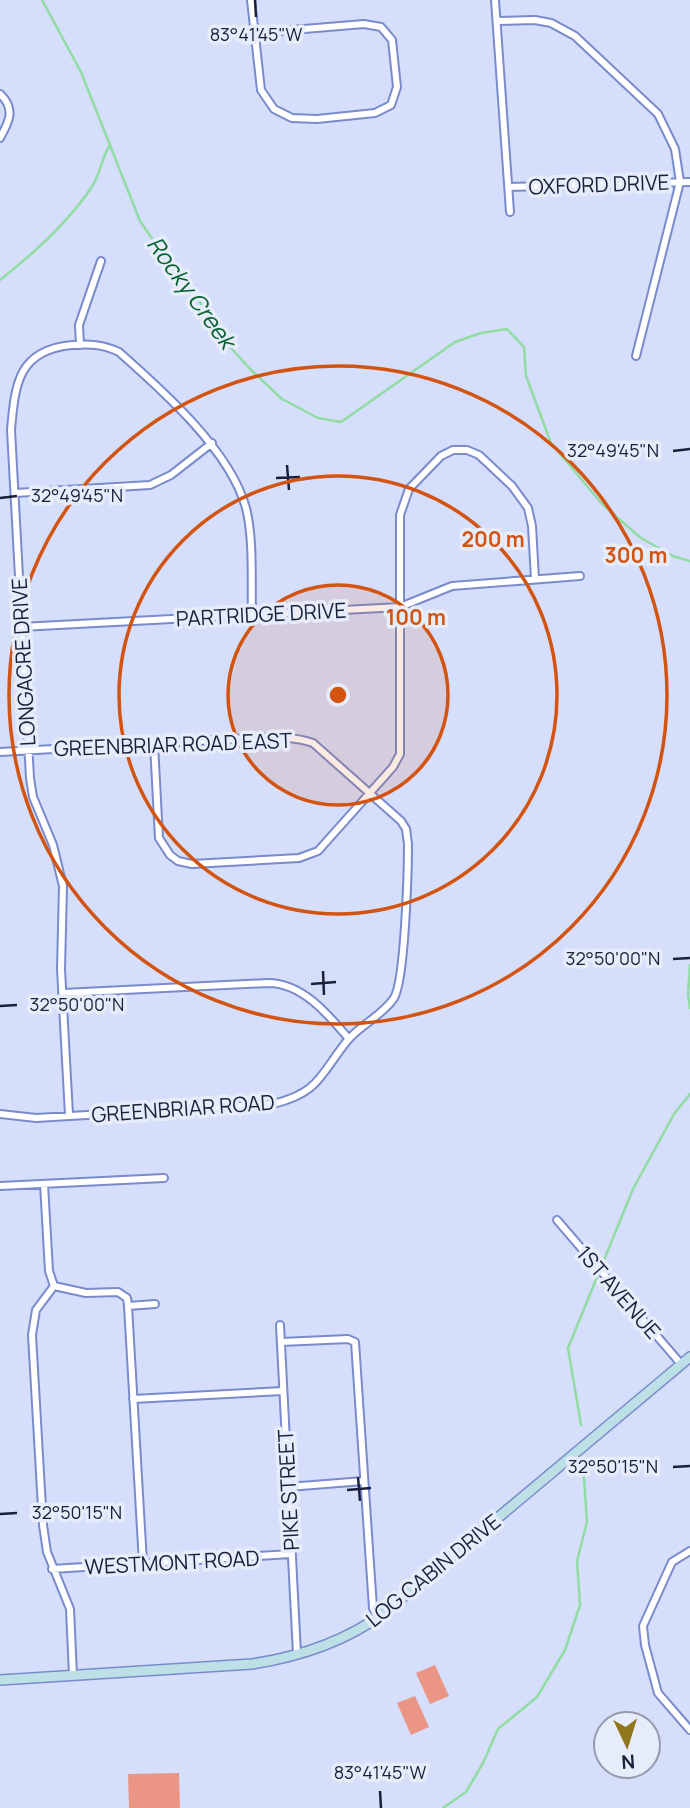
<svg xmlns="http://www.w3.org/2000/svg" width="690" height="1808" viewBox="0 0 690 1808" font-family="Manrope,sans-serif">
<rect width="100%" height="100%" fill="#d5defa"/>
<path fill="#eb9585" d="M435,1665L449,1696L430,1704L416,1673Z
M415,1696L429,1727L411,1735L397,1703Z
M179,1773L180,1808H129L128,1774Z"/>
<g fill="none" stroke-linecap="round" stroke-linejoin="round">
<path stroke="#90dca3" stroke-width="2.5" d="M42,0L81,72L140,221L168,262L197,297L221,337L251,370L282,399L318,418L341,422L455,342L481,333L507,329L524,347L526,376L551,443L602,504L619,519L641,538L673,556L690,561
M0,280C33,254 67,224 91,188C101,174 101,158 110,145
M690,965L688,995L690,1008
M581,1425L568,1348L633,1189L674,1114L690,1094
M443,1808L466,1792L483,1763L498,1729L537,1697L565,1650L580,1605L577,1561L587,1522L583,1464"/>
<defs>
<path id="street" d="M251,0L261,90L274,109L292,118L317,119L375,113L391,105L397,87L392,40L381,27L364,24L256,33
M495,0L510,212
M497,21L535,20L551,23L575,36L658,114L675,149L680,182L636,356
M0,94C16,109 9,122 0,138
M509,187L690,182
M80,345L79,325L101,261
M15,493L150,485L171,475L212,443
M21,627L400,607L452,586L580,576
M154,744L159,838L170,855L178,861L192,864L299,858L318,851L393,767L400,754V515L409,489L441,456L453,450H467L479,455L512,486L528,508L532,526L535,579
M0,752L251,738C273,737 292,736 313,743L401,821L406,829L408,844C408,870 405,980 394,998C382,1016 360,1025 347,1041C320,1075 319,1093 273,1104L36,1118L0,1114
M63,993L268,983C302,983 328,1014 349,1039
M69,1115L61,969L63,886L53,845L33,797L30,778L11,430C15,384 18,350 72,345C90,344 102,344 119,352C163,391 230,450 246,508C254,540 251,582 252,615
M44,1184L49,1271L54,1286
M0,1186L164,1178
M557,1220L681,1364
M54,1286L36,1310L32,1335L43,1525L47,1552L70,1609L73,1675
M54,1286L86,1293L118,1292L127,1298L128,1306L155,1304
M128,1306L143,1563
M280,1325L297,1654
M281,1342L348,1339L355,1342L373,1608L377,1618
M133,1399L283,1391
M288,1487L364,1481
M690,1551L672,1562L643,1626L645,1645L658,1693L690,1730
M52,1569L291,1554"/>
<path id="secondary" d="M0,1680L252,1664C298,1657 346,1641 384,1613L690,1357"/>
</defs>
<use href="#street" stroke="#798bcc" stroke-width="10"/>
<use href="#secondary" stroke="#798bcc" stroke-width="12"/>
<use href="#street" stroke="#fff" stroke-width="6"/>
<use href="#secondary" stroke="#bce0e5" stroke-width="9"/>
</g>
<path fill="none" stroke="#1a203a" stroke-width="2.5" d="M255,0L256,17M673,451L690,449M287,465L289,490M276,478L300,477M0,498L17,496M673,959L690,958M323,971L324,995M311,984L336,982M0,1006L17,1005M673,1467L690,1466M358,1477L360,1501M347,1490L371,1488M0,1514L17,1513M380,1791L381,1808"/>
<circle cx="338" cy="695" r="110" fill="#d35311" fill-opacity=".12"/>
<g fill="none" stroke="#d35311" stroke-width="3.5">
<circle cx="338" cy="695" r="110"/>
<circle cx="338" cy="695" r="219"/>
<circle cx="338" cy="695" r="329"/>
</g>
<g text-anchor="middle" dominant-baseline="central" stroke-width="7" stroke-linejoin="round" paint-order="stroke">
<g font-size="21" fill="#1a203a" stroke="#e7ecfa">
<text transform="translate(599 184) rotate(-2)">OXFORD DRIVE</text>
<text transform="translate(261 614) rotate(-3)">PARTRIDGE DRIVE</text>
<text transform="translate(23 662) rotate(-93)">LONGACRE DRIVE</text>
<text transform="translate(173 744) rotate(-2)">GREENBRIAR ROAD EAST</text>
<text transform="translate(183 1108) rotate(-4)">GREENBRIAR ROAD</text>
<text transform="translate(619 1292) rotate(49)">1ST AVENUE</text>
<text transform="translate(288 1490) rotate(-93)">PIKE STREET</text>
<text transform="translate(172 1562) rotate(-3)">WESTMONT ROAD</text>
<text transform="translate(433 1570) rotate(-39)">LOG CABIN DRIVE</text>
</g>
<g font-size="23" font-style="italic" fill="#08622f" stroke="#e7ecfa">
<text transform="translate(192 292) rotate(54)">Rocky Creek</text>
</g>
</g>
<g font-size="18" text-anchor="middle" fill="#1a203a" stroke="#e7ecfa" stroke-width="7" stroke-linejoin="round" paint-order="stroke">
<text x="256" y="41">83°41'45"W</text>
<text x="613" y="457">32°49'45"N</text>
<text x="77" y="502">32°49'45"N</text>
<text x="613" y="965">32°50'00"N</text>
<text x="77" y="1011">32°50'00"N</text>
<text x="613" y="1473">32°50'15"N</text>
<text x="77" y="1519">32°50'15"N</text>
<text x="380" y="1779">83°41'45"W</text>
</g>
<circle cx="338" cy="695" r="10" fill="#d35311" stroke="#e7ecfa" stroke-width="3.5"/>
<g font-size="21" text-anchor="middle" font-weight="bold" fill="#d35311" stroke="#e7ecfa" stroke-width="7" stroke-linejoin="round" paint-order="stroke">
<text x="493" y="547">200 m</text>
<text x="636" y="563">300 m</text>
<text x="416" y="625">100 m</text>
</g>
<g transform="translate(627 1745) rotate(176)"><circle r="33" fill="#e7ecfa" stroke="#959aad" stroke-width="2"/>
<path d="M0-5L12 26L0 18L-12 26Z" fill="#90751b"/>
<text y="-10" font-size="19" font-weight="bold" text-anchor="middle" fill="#1a203a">N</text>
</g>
</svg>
